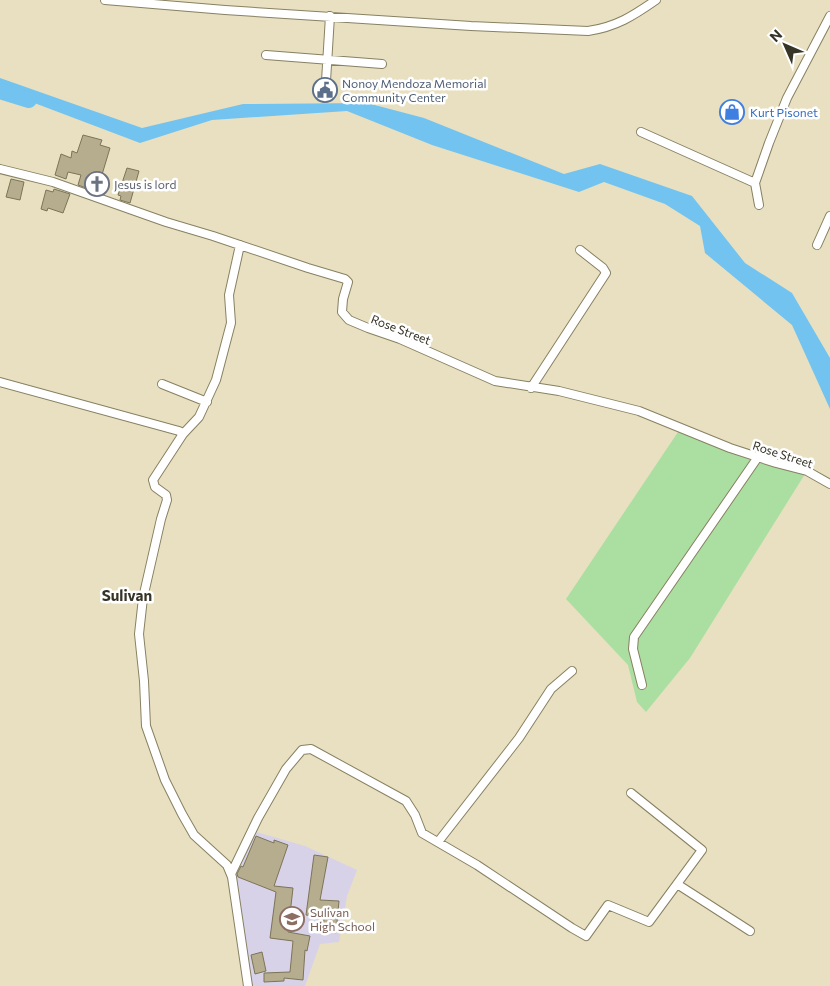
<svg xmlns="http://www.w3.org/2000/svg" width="830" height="986" viewBox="0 0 830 986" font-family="Commissioner,sans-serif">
<rect width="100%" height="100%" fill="#e8e0c0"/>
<path fill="#d8d2e8" d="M253,831L305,846L357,870L347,896L339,942L320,944L305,986H252L234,874Z"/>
<path fill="#abdfa1" d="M678,432L727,451L752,459L632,635L630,649L639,687L637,649L638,638L760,461L805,474L690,658L646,712L637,702L628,665L566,599Z"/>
<path fill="#72c3ef" d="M0,78L142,128L243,104L367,103L424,118L564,174L600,164L692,196L745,263L792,293L830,358V409L792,325L705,253L700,226L665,204L604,182L579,192L432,145L347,111L212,120L140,143L0,90Z"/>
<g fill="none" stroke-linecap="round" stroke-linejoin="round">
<path stroke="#72c3ef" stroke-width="16" d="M0,91L29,100"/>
</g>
<path fill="#b5ad8e" stroke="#7b7457" d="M83,135L102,140L100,145L110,148L101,178L105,179L100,193L78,185L81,175L68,172L66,179L55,175L61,154L71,158L72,151L77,153Z
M127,168L139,171L130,203L120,200L121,196L118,195Z
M11,179L24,182L20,200L6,197Z
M54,189L70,194L63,213L48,208L47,211L41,209L46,190L53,192Z
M256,836L274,843V840L288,845L274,886L293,888L288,932L310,936L307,951L305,950L303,980L284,978V981L264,982V973L290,972L293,941L270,938L276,892L238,877L237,874L241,866L243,867Z
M314,855L328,857L320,900L339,901L336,933L323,932L324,917L306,915Z
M262,952L266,971L255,974L251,955Z"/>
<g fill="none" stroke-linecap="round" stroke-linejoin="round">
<defs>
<path id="minor" d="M105,0L225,10L471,26L588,31C616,27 633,16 656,0
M266,55L382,64
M326,81L330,16
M641,132L755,183
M0,169L53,182L166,222L213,236L308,268L345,279L348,282L343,299L342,312L349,320L368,328L400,339L495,381L559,391L639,411L730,448L776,463L807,471L830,484
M759,205L755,183L769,143L787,98L830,16
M240,245L229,295L231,323L216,380L199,417L183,434L153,480L155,487L166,495L167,500L161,519L143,598L139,634L144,681L146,726L165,780L182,814L194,835L227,865L232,877L248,986
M817,245L830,216
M0,382L179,431L183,434
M162,384L207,402
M531,388L606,273L603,268L580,250
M642,685L633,649L634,637L758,457
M438,842L519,738L551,689L572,671
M231,874L258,818L286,769L302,750L311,749L406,801L415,815L422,833L477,865L572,928L586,936L608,905L649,922L702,850L631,793
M677,884L750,931"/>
</defs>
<use href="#minor" stroke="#878062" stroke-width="10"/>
<use href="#minor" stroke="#fff" stroke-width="8"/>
</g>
<defs>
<symbol id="civic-ring" viewBox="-11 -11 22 22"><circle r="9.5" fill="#fff" stroke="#5c6f8a" stroke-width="1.5"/><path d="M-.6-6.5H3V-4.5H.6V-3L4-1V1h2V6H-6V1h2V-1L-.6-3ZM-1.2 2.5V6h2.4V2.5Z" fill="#5c6f8a"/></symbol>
<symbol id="shop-ring" viewBox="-11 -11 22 22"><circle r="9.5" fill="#fff" stroke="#3f7fe0" stroke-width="1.5"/><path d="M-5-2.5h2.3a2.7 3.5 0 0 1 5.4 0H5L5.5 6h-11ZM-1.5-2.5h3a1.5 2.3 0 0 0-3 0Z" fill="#3f7fe0"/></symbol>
<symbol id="church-ring" viewBox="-11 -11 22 22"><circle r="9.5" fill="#fff" stroke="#6b7280" stroke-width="1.5"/><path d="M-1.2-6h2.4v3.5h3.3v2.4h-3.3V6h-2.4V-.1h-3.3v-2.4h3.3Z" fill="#6b7280"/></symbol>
<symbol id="school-ring" viewBox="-11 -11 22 22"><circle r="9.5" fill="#fff" stroke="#8d6e63" stroke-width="1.5"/><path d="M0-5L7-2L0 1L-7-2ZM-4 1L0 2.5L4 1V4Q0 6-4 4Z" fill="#8d6e63"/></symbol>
</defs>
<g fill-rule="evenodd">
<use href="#civic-ring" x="311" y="76" width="28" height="28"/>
<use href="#shop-ring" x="718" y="98" width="28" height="28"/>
<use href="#church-ring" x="83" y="170" width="28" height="28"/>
<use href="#school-ring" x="278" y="905" width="28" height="28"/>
</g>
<g text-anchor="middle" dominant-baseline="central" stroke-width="5" stroke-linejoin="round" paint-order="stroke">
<g font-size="12" fill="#4e5e75" stroke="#fff" text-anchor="start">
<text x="342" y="83">Nonoy Mendoza Memorial<tspan x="342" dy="14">Community Center</tspan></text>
</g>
<g font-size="12" fill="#366cbe" stroke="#fff" text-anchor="start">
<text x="750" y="112">Kurt Pisonet</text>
</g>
<g font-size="12" fill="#5b616d" stroke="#fff" text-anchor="start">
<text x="114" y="184">Jesus is lord</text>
</g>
<g font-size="12" fill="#363327" stroke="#fff">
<text transform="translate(401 329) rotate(21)">Rose Street</text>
<text transform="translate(783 454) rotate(18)">Rose Street</text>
</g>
<g font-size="12" fill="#785e54" stroke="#fff" text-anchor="start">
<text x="310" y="912">Sulivan<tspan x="310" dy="14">High School</tspan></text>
</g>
<g font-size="15" font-weight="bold" fill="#363327" stroke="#fff">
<text x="127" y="595">Sulivan</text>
</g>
</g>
<g transform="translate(785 45) rotate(315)" stroke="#ffffff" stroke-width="4" paint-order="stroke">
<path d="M0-4L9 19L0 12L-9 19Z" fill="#363327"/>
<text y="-8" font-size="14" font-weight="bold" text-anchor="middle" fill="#363327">N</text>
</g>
</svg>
